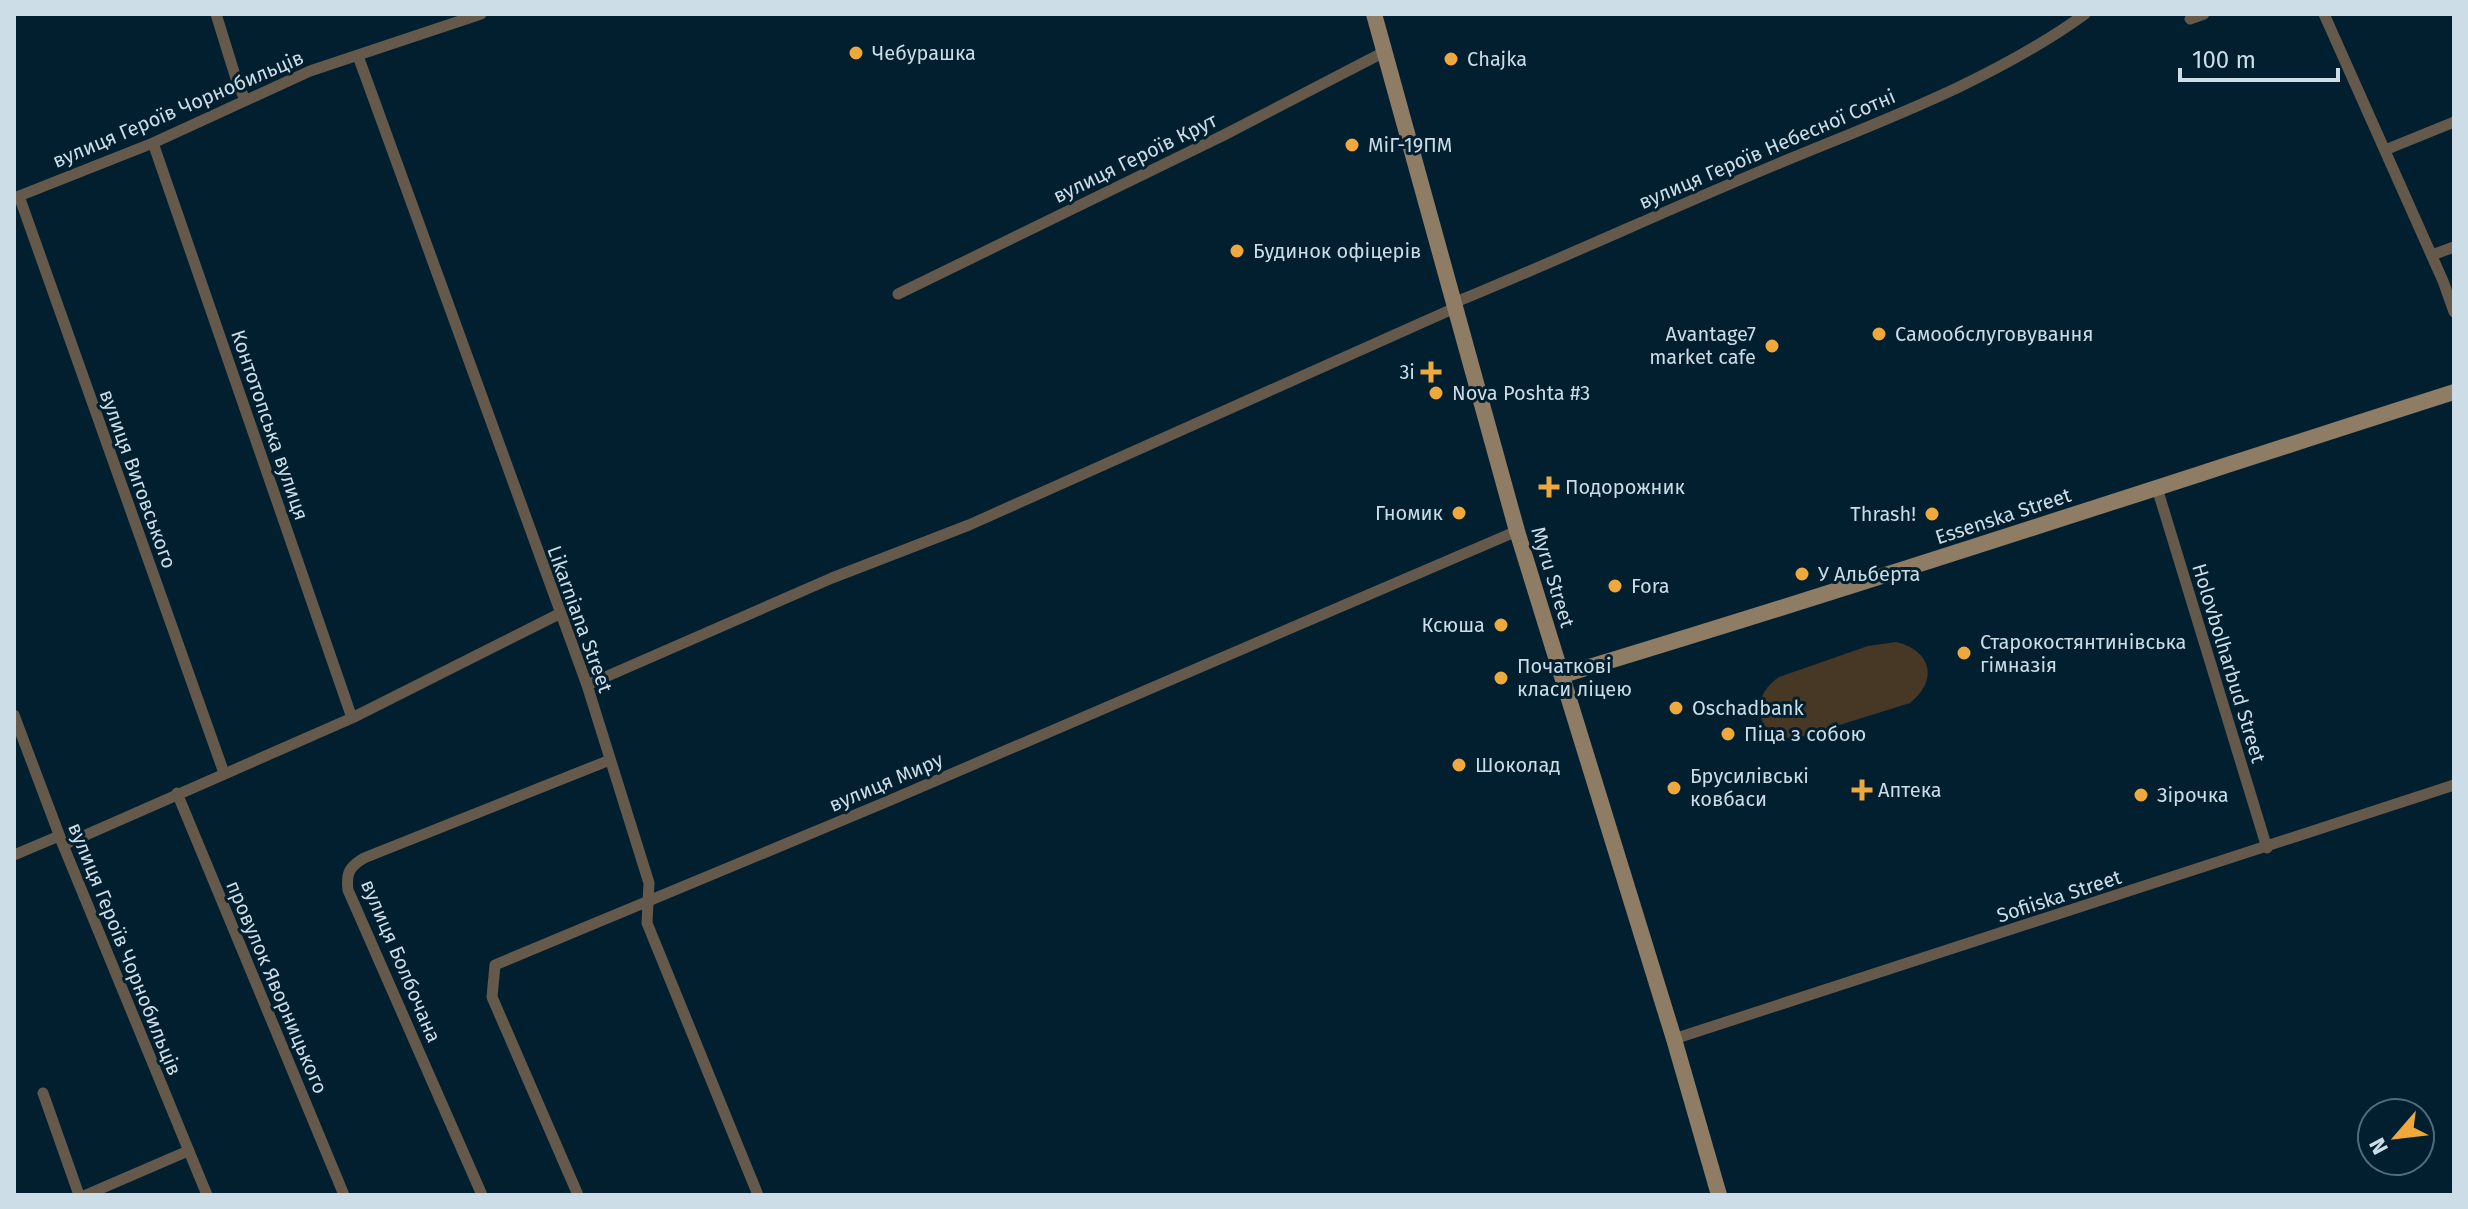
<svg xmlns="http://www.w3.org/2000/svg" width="2468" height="1209" viewBox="0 0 2468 1209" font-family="'Fira Sans',sans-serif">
<rect width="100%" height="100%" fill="#011f2e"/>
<path fill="#473825" d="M1896,642C1931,650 1939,680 1910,703L1798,738C1757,741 1746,699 1779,677L1868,646Z"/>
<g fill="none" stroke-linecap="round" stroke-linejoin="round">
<path stroke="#64594b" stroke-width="11" d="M216,14L238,85L245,99
M2324,14L2443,281L2454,312
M2190,19L2204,14
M358,56L587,685L649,883L647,923L758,1195
M153,143L352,718
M2385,150L2454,122
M19,196L224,773
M14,198L153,143L310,71L481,14
M2432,255L2454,247
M898,294L1224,135L1386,51
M1456,302C1559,260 1660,213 1763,170C1872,124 1988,84 2085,14
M2157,488L2267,848
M587,685L832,578L969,525L1457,307
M14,715L63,845L207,1195
M177,793L344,1195
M63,845L352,718L559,614
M14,855L59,836
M1674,1039L2454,785
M43,1093L79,1195
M86,1195L188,1151
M482,1195L348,890C346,873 349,867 364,858L610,760
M578,1195L492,997L495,965L886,802L1517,531"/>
<path stroke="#8e7c65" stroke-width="16" d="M1374,14L1517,531L1674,1039L1719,1195
M1563,675C1862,585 2157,487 2454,392"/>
</g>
<g fill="#eea83c" stroke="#011f2e" stroke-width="3">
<circle cx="856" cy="53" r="8"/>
<circle cx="1451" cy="59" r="8"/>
<circle cx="1352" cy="145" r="8"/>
<circle cx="1237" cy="251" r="8"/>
<circle cx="1879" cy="334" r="8"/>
<circle cx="1772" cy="346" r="8"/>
<path d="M1427 360h8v8h8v8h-8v8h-8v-8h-8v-8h8z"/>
<circle cx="1436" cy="393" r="8"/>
<path d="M1545 475h8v8h8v8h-8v8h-8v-8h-8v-8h8z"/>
<circle cx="1459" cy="513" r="8"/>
<circle cx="1932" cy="514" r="8"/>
<circle cx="1802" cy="574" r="8"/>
<circle cx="1615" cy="586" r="8"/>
<circle cx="1501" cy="625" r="8"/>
<circle cx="1964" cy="653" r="8"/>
<circle cx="1501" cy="678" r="8"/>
<circle cx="1676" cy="708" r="8"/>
<circle cx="1728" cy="734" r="8"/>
<circle cx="1459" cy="765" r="8"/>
<circle cx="1674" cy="788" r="8"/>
<path d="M1858 778h8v8h8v8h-8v8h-8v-8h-8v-8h8z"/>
<circle cx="2141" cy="795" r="8"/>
</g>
<g text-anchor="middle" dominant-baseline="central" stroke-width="6" stroke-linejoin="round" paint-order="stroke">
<g font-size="20" fill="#ccdde8" stroke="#011f2e" text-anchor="start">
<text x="872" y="53">Чебурашка</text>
<text x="1467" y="59">Сhajka</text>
<text x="1368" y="145">МіГ-19ПМ</text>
<text x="1253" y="251">Будинок офіцерів</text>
<text x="1756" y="334" text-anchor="end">Avantage7<tspan x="1756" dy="23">market cafe</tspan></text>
<text x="1895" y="334">Самообслуговування</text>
<text x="1415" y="372" text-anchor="end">3і</text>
<text x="1452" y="393">Nova Poshta #3</text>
<text x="1565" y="487">Подорожник</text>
<text x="1443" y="513" text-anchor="end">Гномик</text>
<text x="1916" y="514" text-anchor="end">Thrash!</text>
<text x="1818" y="574">У Альберта</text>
<text x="1631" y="586">Fora</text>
<text x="1485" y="625" text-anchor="end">Ксюша</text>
<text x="1980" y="642">Старокостянтинівська<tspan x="1980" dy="23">гімназія</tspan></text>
<text x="1517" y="666">Початкові<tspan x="1517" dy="23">класи ліцею</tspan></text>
<text x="1692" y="708">Oschadbank</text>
<text x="1744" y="734">Піца з собою</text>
<text x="1475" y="765">Шоколад</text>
<text x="1690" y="776">Брусилівські<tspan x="1690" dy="23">ковбаси</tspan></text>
<text x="1878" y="790">Аптека</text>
<text x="2157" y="795">Зірочка</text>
</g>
<g font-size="20" fill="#ccdde8" stroke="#011f2e">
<text transform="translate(178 109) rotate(-23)">вулиця Героїв Чорнобильців</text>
<text transform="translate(1767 149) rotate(-23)">вулиця Героїв Небесної Сотні</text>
<text transform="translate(1135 158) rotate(-26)">вулиця Героїв Крут</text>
<text transform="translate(270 425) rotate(71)">Контотопська вулиця</text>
<text transform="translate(138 479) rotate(70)">вулиця Виговського</text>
<text transform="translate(2003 516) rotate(-18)">Essenska Street</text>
<text transform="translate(1553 577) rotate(73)">Myru Street</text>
<text transform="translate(580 619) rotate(70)">Likarniana Street</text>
<text transform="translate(2229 663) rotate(73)">Holovbolharbud Street</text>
<text transform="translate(886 782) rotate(-23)">вулиця Миру</text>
<text transform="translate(2059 896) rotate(-18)">Sofiiska Street</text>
<text transform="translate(125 949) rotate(68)">вулиця Героїв Чорнобильців</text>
<text transform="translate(401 961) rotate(67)">вулиця Болбочана</text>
<text transform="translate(277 987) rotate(67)">провулок Яворницького</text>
</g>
</g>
<rect width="2468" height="1209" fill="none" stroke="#ccdde8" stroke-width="32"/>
<g transform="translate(2396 1137) rotate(242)"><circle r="38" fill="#011f2e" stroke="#526b78" stroke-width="2"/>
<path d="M0-6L14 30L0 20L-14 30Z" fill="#eea83c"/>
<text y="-12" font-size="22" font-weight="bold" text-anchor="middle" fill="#ccdde8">N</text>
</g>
<path d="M2180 68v12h158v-12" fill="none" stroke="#ccdde8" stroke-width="4"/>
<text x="2192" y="68" font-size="24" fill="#ccdde8" stroke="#011f2e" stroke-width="6" paint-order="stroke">100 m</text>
</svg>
